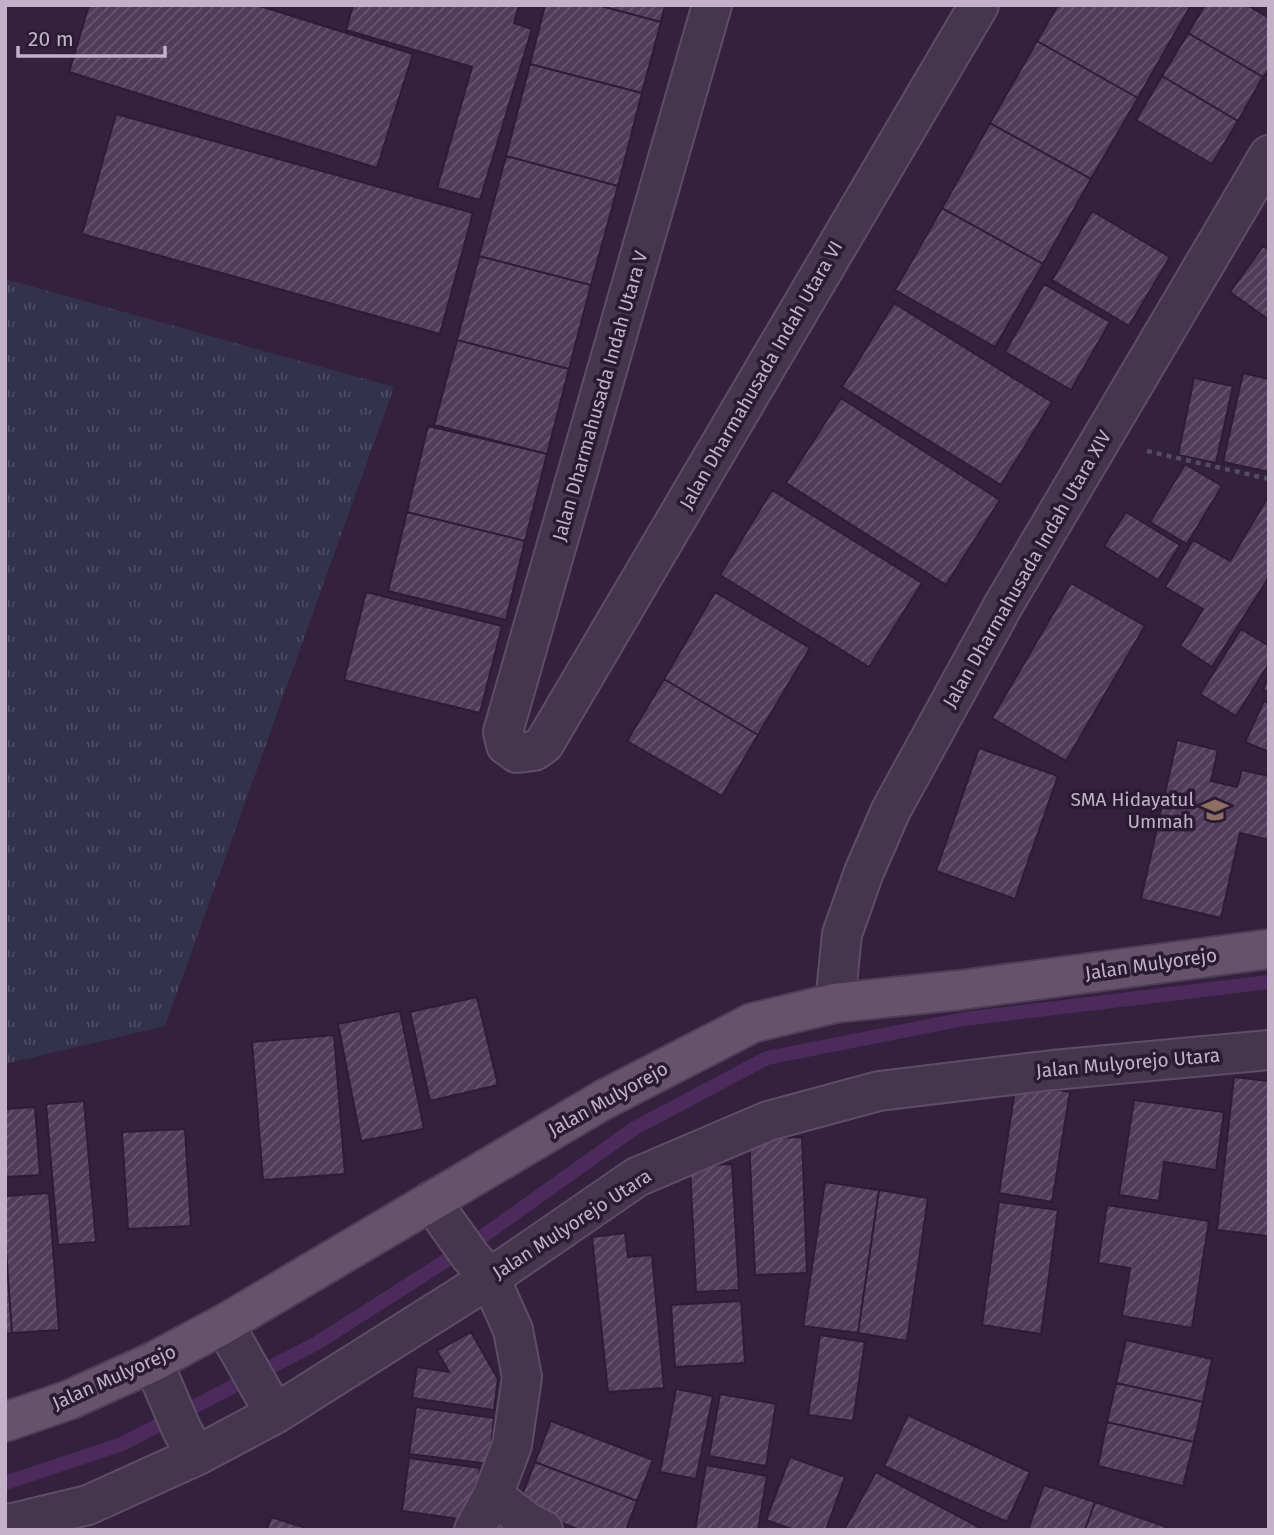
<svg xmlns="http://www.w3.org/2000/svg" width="1274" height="1535" viewBox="0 0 1274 1535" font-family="'Fira Sans',sans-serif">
<defs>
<pattern id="grass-tufts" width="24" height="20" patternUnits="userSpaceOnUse" patternTransform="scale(1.75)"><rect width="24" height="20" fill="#32324c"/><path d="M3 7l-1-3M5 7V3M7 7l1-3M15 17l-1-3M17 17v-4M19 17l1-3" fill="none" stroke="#4e4d64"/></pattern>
<pattern id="building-hatch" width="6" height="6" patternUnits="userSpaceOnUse" patternTransform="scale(1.75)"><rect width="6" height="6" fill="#513b5b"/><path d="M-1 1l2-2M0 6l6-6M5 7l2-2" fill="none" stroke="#685571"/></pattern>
</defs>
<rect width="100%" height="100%" fill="#34213e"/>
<path fill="url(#grass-tufts)" d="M5,279L394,387L165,1026L5,1064Z"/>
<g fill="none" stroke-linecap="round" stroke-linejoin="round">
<path stroke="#4c2b5c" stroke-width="14" d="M5,1483L122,1444L317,1343L469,1246L635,1128L767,1058L964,1019L1269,982"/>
</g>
<path fill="url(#building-hatch)" stroke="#2d1c35" stroke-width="2" d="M89,5H257L413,54L377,168L69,72Z
M353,5H519L514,23L532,29L480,200L437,188L472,67L346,30Z
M545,5H597L661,22L642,93L530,64Z
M597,5H665L661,22Z
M1058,5H1191L1138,98L1037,41Z
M1205,5H1247L1269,18V69L1263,77L1188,33Z
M1188,33L1263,77L1238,121L1162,76Z
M1037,41L1138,98L1091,179L990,123Z
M530,64L642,93L618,186L506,156Z
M1162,76L1238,121L1212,164L1136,120Z
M116,114L473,213L440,334L82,234Z
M990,123L1091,179L1043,264L942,208Z
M506,156L618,186L591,285L479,256Z
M942,208L1043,264L995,347L895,290Z
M1092,211L1170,257L1129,326L1052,280Z
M1263,246L1269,250V320L1230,292Z
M479,256L591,285L569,369L457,340Z
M1044,284L1110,322L1071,390L1005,352Z
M894,303L1052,402L1001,485L842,387Z
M457,340L569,369L547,454L434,425Z
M1243,373L1269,379V472L1223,462Z
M1194,378L1233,386L1216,463L1178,455Z
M841,398L1000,500L946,585L786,483Z
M428,426L547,454L525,541L407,512Z
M1185,464L1222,486L1187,544L1150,522Z
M772,490L922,583L869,667L720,575Z
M1269,495V577L1212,667L1180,646L1203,609L1165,587L1193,540L1230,561Z
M407,512L525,541L506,620L388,591Z
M1126,512L1180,545L1158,580L1104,546Z
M1071,583L1145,626L1066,761L992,718Z
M366,592L502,626L480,713L344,680Z
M715,592L810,648L758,735L664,679Z
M1241,629L1269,646V664L1236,716L1200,694Z
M1269,676V693L1263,690Z
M664,679L758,735L722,796L627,741Z
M1264,701L1269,703V752L1245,742Z
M1177,740L1218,750L1211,781L1237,787L1242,770L1269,776V840L1240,833L1221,918L1141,899Z
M979,748L1058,776L1015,899L936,871Z
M477,997L498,1085L430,1101L410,1012Z
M400,1011L424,1129L361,1141L338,1024Z
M334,1035L345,1174L263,1180L252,1042Z
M1234,1077L1269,1081L1268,1236L1217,1230Z
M1016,1083L1070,1092L1052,1202L999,1193Z
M1134,1100L1224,1112L1216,1170L1164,1162L1159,1201L1119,1195Z
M84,1101L96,1242L58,1245L46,1104Z
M35,1107L40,1175L5,1177V1109Z
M185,1129L191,1226L128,1229L122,1132Z
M802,1137L807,1273L755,1275L749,1138Z
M732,1164L739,1290L696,1292L690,1166Z
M825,1182L879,1190L858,1333L803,1326Z
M879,1190L928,1198L907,1341L858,1333Z
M49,1193L59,1330L12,1333L5,1236V1196Z
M999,1202L1058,1210L1041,1334L982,1325Z
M1107,1205L1209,1221L1192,1328L1122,1316L1130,1268L1098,1263Z
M625,1233L628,1257L652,1255L664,1388L608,1392L592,1237Z
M5,1236L12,1333L5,1334Z
M741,1301L745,1363L675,1367L671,1305Z
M471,1332L498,1379L494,1410L412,1398L417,1367L449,1372L437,1351Z
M820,1335L865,1342L853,1421L808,1415Z
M1126,1340L1212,1359L1203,1402L1116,1383Z
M1116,1383L1203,1402L1194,1442L1107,1422Z
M676,1389L713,1396L696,1479L660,1472Z
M720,1394L776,1404L766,1466L709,1456Z
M416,1407L494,1418L489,1464L409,1454Z
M908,1415L1030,1472L1007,1522L884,1466Z
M551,1421L653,1460L637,1501L535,1462Z
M1107,1422L1194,1442L1183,1486L1098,1466Z
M790,1457L845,1477L826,1530H794L766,1520Z
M409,1458L480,1468L473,1521L402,1511Z
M535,1462L637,1501L626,1530H580L518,1506Z
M706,1465L767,1476L758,1530H695Z
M876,1472L984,1530H844Z
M1044,1485L1095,1502L1085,1530H1028Z
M1095,1502L1175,1530H1085Z
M271,1517L312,1530H267Z"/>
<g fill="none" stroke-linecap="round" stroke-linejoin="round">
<defs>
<path id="minor" d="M712,5L503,732L506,745L517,753L534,751L544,744L979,5
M835,1003L842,934L864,872L891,810L1004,604L1269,155
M431,1201L471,1257L490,1278L513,1330L522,1377L512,1445L493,1495L474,1530
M224,1324L275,1414
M153,1362L181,1428L196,1456
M493,1495L527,1522L543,1530
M5,1525L88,1505L196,1456L275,1414L490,1278L637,1177L768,1121L879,1091L1053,1070L1269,1050"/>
<path id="major" d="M5,1422L69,1400L153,1362L224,1324L603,1100L752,1023L835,1003L960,990L1269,949"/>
</defs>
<use href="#minor" stroke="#5e4d66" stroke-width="42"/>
<use href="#major" stroke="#4f3e57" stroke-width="42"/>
<path stroke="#534c67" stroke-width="4.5" stroke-dasharray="5 5" stroke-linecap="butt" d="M1147,451L1269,479"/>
<use href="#minor" stroke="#46354e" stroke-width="38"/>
<use href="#major" stroke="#65536e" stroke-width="38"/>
</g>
<defs>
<symbol id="school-bare" viewBox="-9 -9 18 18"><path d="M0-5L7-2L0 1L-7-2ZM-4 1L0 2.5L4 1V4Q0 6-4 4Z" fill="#8d6e63" stroke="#2b1a33" stroke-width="2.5" paint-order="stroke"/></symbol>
</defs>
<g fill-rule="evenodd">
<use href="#school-bare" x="1196" y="791" width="38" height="38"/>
</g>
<g text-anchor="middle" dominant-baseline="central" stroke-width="7" stroke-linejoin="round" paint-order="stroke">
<g font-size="19" fill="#c2b1c9" stroke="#2b1a33">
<text transform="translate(761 375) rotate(-60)">Jalan Dharmahusada Indah Utara VI</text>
<text transform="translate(600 396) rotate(-74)">Jalan Dharmahusada Indah Utara V</text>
<text transform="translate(1027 569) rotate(-60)">Jalan Dharmahusada Indah Utara XIV</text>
<text transform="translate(1151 964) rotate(-8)">Jalan Mulyorejo</text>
<text transform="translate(1128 1063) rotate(-5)">Jalan Mulyorejo Utara</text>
<text transform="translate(608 1099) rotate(-29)">Jalan Mulyorejo</text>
<text transform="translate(572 1224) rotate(-33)">Jalan Mulyorejo Utara</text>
<text transform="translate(114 1377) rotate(-24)">Jalan Mulyorejo</text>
</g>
<g font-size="19" fill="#c2b1c9" stroke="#2b1a33" text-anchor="end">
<text x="1194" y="799">SMA Hidayatul<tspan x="1194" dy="22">Ummah</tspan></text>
</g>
</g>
<rect width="1274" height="1535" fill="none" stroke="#c2b1c9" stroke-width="14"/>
<path d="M18 46v10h147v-10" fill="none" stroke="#c2b1c9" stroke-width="3.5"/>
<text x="28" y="46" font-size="21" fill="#c2b1c9" stroke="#2b1a33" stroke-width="5" paint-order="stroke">20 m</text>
</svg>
